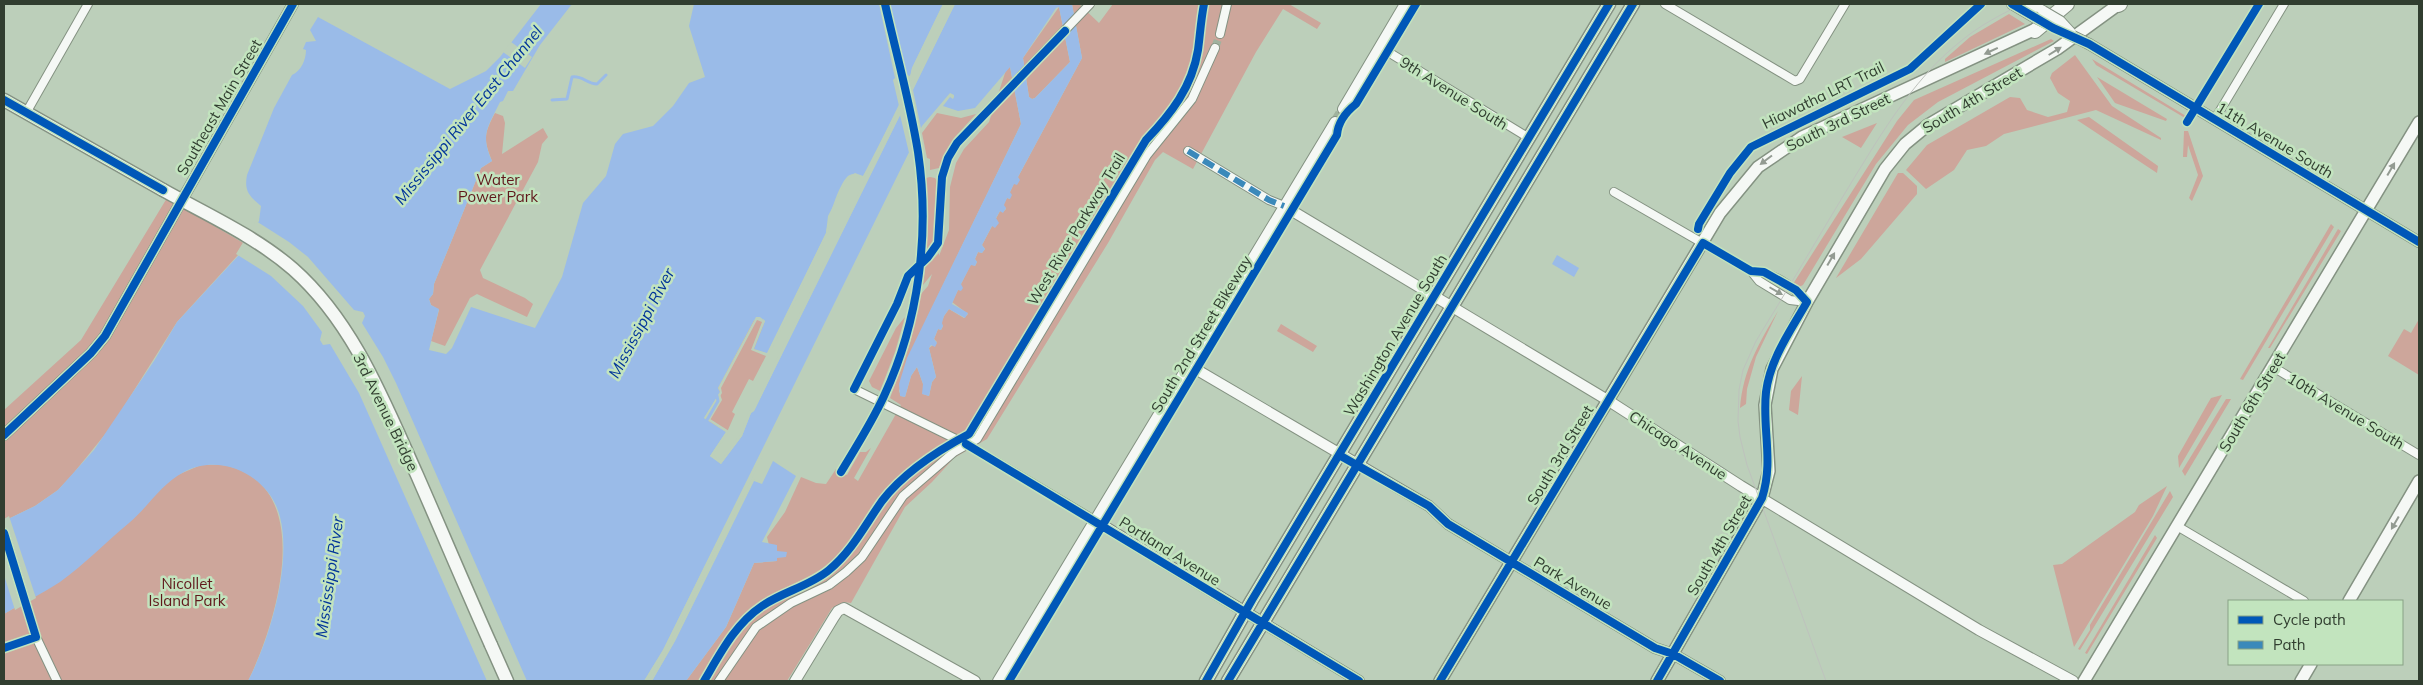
<svg xmlns="http://www.w3.org/2000/svg" width="2423" height="685" viewBox="0 0 2423 685" font-family="Mulish,sans-serif">
<rect width="100%" height="100%" fill="#bccfba"/>
<path fill="#cda69b" d="M1072,4H1079L1099,23L1113,4H1289L1321,23L1317,29L1283,9L1256,52L1193,169L1163,152L1155,160L1108,243L987,439L954,458L932,482L905,507L851,603L844,602L832,608L787,681H686L726,627L754,563L777,561L776,546L769,545L767,537L785,512L801,477L816,483L826,484L836,469L847,475L860,452H866L871,448L854,478L858,481L901,405L890,398L910,343L921,294L928,286L932,274L923,285L925,267L939,253V256L949,230L950,187L956,163L964,149L989,122L1006,70L1010,67L1021,124L927,318L899,391L901,396L905,397L911,376L917,367L923,384V394L929,396L932,382L936,377L929,348L937,342L934,339L938,329L941,330L943,326L941,323L944,316L949,309L964,318L968,314L952,302L971,264L975,266L977,262L975,259L978,252L982,253L985,249L982,245L1000,211L1003,212L1006,209L1003,205L1007,198L1010,199V192L1014,183L1017,184L1019,180L1018,177L1082,58Z
M1059,7L1070,62L1035,98L1032,99L1029,97L1023,58Z
M2009,14L2025,24L1945,62V59L1970,37Z
M2051,39L2054,41L1938,102L1908,125L1876,164L1803,285L1799,287L1793,284L1897,121L1914,100Z
M2075,55L2112,106L2161,138V140L2096,110L2004,134L1986,146L1967,150L1954,170L1926,189L1906,170L1927,145L2010,97L2020,98L2027,110L2048,117L2067,112L2070,101L2058,93L2050,78L2052,73Z
M2092,59L2186,116L2185,118L2096,65Z
M2097,77L2167,119L2166,121L2115,103Z
M495,113L503,116L505,123L502,154L543,128L548,137L542,144L538,162L480,270L483,278L525,298L533,304L527,317L477,294L470,298L445,346L431,341L439,310L431,305L429,299L433,294L434,284L481,168L492,161C483,139 484,134 495,113Z
M937,113L961,118L976,114L954,138L939,168L930,170V159L927,158L922,133Z
M2089,117L2158,166L2157,173L2077,120Z
M1877,123L1861,148L1842,137Z
M2184,131H2188L2203,176L2192,201L2189,198L2198,175L2188,145L2187,157H2183Z
M1898,173H1903L1917,186V194L1861,259L1836,278Z
M930,177L935,178L937,181C934,202 942,235 927,251L926,178Z
M167,198L245,244L238,255L177,322L111,427L72,475L58,490L35,506L4,521V410L81,340Z
M2331,224L2334,227L2243,380L2240,379Z
M2338,229L2341,231L2270,348H2268Z
M1778,311L1756,357L1747,389L1746,404L1740,408C1743,370 1759,343 1778,311Z
M905,317L895,352L880,391L872,387L869,381L896,328Z
M763,319L767,354L753,381L749,379L732,412L735,414L727,432L709,422L722,400L718,388L754,320Z
M2419,319V375L2388,356L2404,329L2411,333Z
M1281,324L1317,346L1313,352L1277,331Z
M1802,376L1798,415L1789,410L1791,391Z
M2222,395L2179,468L2178,456L2208,403L2211,398Z
M2226,399H2231L2185,476L2182,471Z
M201,465C209,465 220,464 228,466C318,489 276,625 248,681H4V614L36,595L175,476Z
M2167,486L2153,516L2074,647L2053,565L2062,564L2135,512L2139,505Z
M2170,491L2173,497L2080,650L2078,649L2090,630V625Z
M2155,535L2157,538L2087,654L2085,653Z"/>
<path fill="#9abbe8" fill-rule="evenodd" d="M541,4H572L540,45L513,91H508L503,101L500,102C488,127 480,134 492,161L481,168L434,284L433,294L429,299L431,305L439,309L429,350L446,354L452,348L471,307L535,328L562,277L583,203L606,176L615,144L623,134L653,126L673,106L689,83L705,77L689,26L694,4H943L912,68L909,84L868,168L863,176C858,176 853,172 848,176C838,185 828,220 826,233L767,354L754,349L765,321L763,319L754,320L718,388L720,392L704,418L726,432L710,456L721,464L742,436L751,413L754,411L955,4H1072L1082,58L1018,177L1020,180L1017,185L1014,184L1010,192L1012,195L1010,199L1007,198L1004,205L1006,208L1003,213L1000,211L996,218L999,223L995,228L992,226L982,245L985,249L982,253L978,252L975,259L977,262L975,266L971,265L961,284L963,288L961,291L958,290L952,304L968,313L965,318L949,309L944,316L942,323L943,326L941,330L938,329L934,339L937,343L935,347L931,345L929,348L936,377L932,382L929,396L922,394L923,384L917,367L911,376L905,397L900,396L899,384L907,358L1021,124L1010,67L975,108L958,111L943,106L950,97L953,99L954,97V95L950,93L922,126L663,650L644,681H248C270,639 292,564 280,517C270,476 221,452 184,472C162,483 148,507 129,523C106,542 84,565 60,582C42,594 22,603 4,614V521L35,506L58,490L94,450L154,361L177,322L239,255L259,221L261,206C249,196 244,191 247,175L274,108L292,75C301,71 306,60 306,50L303,49L306,42L316,41L310,30L318,17L450,89L486,71L500,57ZM1059,7L1070,62L1035,98L1032,99L1029,97L1023,58L1056,8Z
M1557,255L1579,268L1574,277L1552,264Z
M773,461L796,476L762,542L777,545V551L787,552L786,557L777,558V561L754,563L726,627L686,681H652L675,641L754,481L762,484Z"/>
<path fill="#bccfba" d="M879,4H890L907,75L910,76L912,68L943,4H946L914,68L911,86L870,169L864,178L855,176L850,178L831,216L828,234L769,355L766,356L751,350L762,322L757,320L721,388L722,393L707,417L729,431L714,455L721,460L740,434L748,412L752,409L952,4H955L913,90L922,133L910,157L900,115L754,411L751,413L742,436L721,464L710,456L726,432L704,418L720,392L718,388L756,317H760L765,321L754,349L767,353L826,233L828,216L848,177L855,173L863,176L899,106L893,80L895,78Z
M511,42L532,57L525,68L503,52Z
M256,221L289,242L308,257L354,310L363,312L365,316L362,323L383,357L396,383L527,681H487L359,393L330,344L323,345L320,340L322,332L303,306L271,276L236,254Z
M761,453L764,454L665,651L647,681H644L663,650Z
M755,478L675,641L652,681H650L673,640L752,480Z
M9,516L36,598L15,610L4,575V519Z"/>
<g fill="none" stroke-linecap="round" stroke-linejoin="round">
<path stroke="#9abbe8" stroke-width="3" d="M552,100L567,99L572,77C582,75 587,84 597,84L606,75
M707,420L718,401L717,396"/>
<path stroke="#a0b29e" stroke-width="8" stroke-dasharray="8 4" stroke-linecap="butt" d="M1215,48L1220,34"/>
<path stroke="#a0b29e" stroke-width="10" stroke-dasharray="10 5" stroke-linecap="butt" d="M1335,122L1343,109"/>
<defs>
<path id="minor" d="M1090,4L957,143L948,158L942,177L938,243L928,257L908,276L897,304L854,389L966,444L1094,520
M1665,4L1795,81L1800,79L1845,4
M1220,34L1227,4
M1380,47L1529,138
M26,113L88,4
M2215,119L2284,4
M1188,151L1269,200L1284,206
M1614,192L1751,271C1772,272 1793,286 1807,302
M1751,271L1759,281L1790,300L1807,302
M2273,367L2419,455
M2177,526L2304,601
M4,533L36,637L57,681
M4,648L36,637
M719,681L756,627L791,603L829,585L846,572L862,557L903,496L954,452L977,439L1147,155L1192,99L1215,48"/>
<path id="tertiary" d="M2012,4L2034,17
M2030,4L2043,11
M2089,44L2419,242
M1343,109L1405,4
M1284,206L1609,401L1741,486L1979,630L2073,681
M1187,364L1429,506L1448,524L1655,648L1673,654L1720,681
M4,435L91,353L105,336L293,4
M1094,520L1359,681
M795,681L834,617L838,611L844,608L975,681
M998,681L1335,122"/>
<path id="secondary" d="M2349,601L2419,481
M1440,681L1720,213L1758,167L1802,137L2042,26
M1657,681L1762,498L1769,471L1765,405L1772,369L1807,302L1885,169L1905,144L1928,125L2057,49L2119,4
M2084,681L2419,122
M2301,681L2311,664"/>
<path id="primary" d="M4,100L163,190
M491,645L507,681
M1206,681L1252,600L1609,4
M1228,681L1633,4"/>
<path id="motorway" d="M2118,5L2120,4
M2035,31L2067,4"/>
</defs>
<use href="#minor" stroke="#849282" stroke-width="10"/>
<use href="#tertiary" stroke="#849282" stroke-width="12"/>
<use href="#secondary" stroke="#849282" stroke-width="14"/>
<use href="#primary" stroke="#849282" stroke-width="15"/>
<use href="#motorway" stroke="#849282" stroke-width="16"/>
<use href="#minor" stroke="#f5f8f5" stroke-width="8"/>
<use href="#tertiary" stroke="#f5f8f5" stroke-width="10"/>
<use href="#secondary" stroke="#f5f8f5" stroke-width="11"/>
<use href="#primary" stroke="#f5f8f5" stroke-width="12"/>
<use href="#motorway" stroke="#f5f8f5" stroke-width="14"/>
<path stroke="#bec2bd" stroke-width="1" d="M1826,681L1747,465L1740,437L1738,421L1739,390L1743,370L1756,341C1785,294 1813,246 1842,198C1875,144 1911,80 1961,41C1979,26 2001,14 2023,4"/>
<defs>
<path id="tertiary-bridge" d="M2043,11L2060,21L2071,33
M2034,17L2089,44"/>
<path id="primary-bridge" d="M163,190C206,214 255,236 293,269C354,323 384,402 417,475C442,532 466,589 491,645"/>
</defs>
<use href="#tertiary-bridge" stroke="#849282" stroke-width="12" stroke-linecap="butt"/>
<use href="#primary-bridge" stroke="#849282" stroke-width="15" stroke-linecap="butt"/>
<use href="#tertiary-bridge" stroke="#f5f8f5" stroke-width="10"/>
<use href="#primary-bridge" stroke="#f5f8f5" stroke-width="12"/>
<path stroke="#3b89ba" stroke-width="6" stroke-dasharray="12 6" stroke-linecap="butt" d="M1188,151L1269,200L1284,206"/>
<defs>
<path id="cycleway" d="M2012,4L2053,28L2089,44L2419,242
M4,100L163,190
M2187,122L2259,4
M1698,229L1699,224L1730,173L1751,147L1910,69L1981,4
M854,389L897,304L908,276L928,257L938,243L942,177L948,158L957,143L1065,31
M4,435L91,353L105,336L293,4
M966,444L1359,681
M1339,455L1429,506L1448,524L1655,648L1673,654L1720,681
M841,472C856,447 872,422 884,396C919,321 930,233 918,152C910,102 896,53 885,4
M4,533L36,637L4,648
M704,681C720,654 735,624 762,606C782,592 810,586 829,570C852,551 865,525 882,501C904,472 937,451 969,434L1146,140C1171,114 1192,87 1198,50C1200,35 1201,19 1204,4
M1009,681L1337,135C1338,122 1346,112 1356,104L1416,4
M1206,681L1252,600L1609,4
M1228,681L1633,4
M1440,681L1703,243L1751,271L1764,272L1796,290L1807,302C1791,330 1770,359 1766,392C1762,429 1774,461 1762,498L1657,681"/>
</defs>
<use href="#cycleway" stroke="#c2e4be" stroke-width="11"/>
<use href="#cycleway" stroke="#0057b8" stroke-width="8"/>
</g>
<defs><path id="oneway-solid" d="M-6-.8H1V-3.2L6.5 0L1 3.2V.8H-6Z" transform="scale(1.25)"/></defs>
<g fill="#939b92">
<use href="#oneway-solid" transform="translate(1991 51) rotate(155)"/>
<use href="#oneway-solid" transform="translate(2055 51) rotate(-32)"/>
<use href="#oneway-solid" transform="translate(1766 160) rotate(143)"/>
<use href="#oneway-solid" transform="translate(2391 169) rotate(-60)"/>
<use href="#oneway-solid" transform="translate(1831 259) rotate(-60)"/>
<use href="#oneway-solid" transform="translate(1776 291) rotate(30)"/>
<use href="#oneway-solid" transform="translate(2395 523) rotate(120)"/>
</g>
<g text-anchor="middle" dominant-baseline="central" stroke-width="5" stroke-linejoin="round" paint-order="stroke">
<g font-size="15" fill="#313e30" stroke="#c2e4be">
<text transform="translate(1454 93) rotate(32)">9th Avenue South</text>
<text transform="translate(1823 95) rotate(-26)">Hiawatha LRT Trail</text>
<text transform="translate(1972 100) rotate(-31)">South 4th Street</text>
<text transform="translate(219 107) rotate(-60)">Southeast Main Street</text>
<text transform="translate(1838 122) rotate(-26)">South 3rd Street</text>
<text transform="translate(2275 140) rotate(31)">11th Avenue South</text>
<text transform="translate(1076 229) rotate(-59)">West River Parkway Trail</text>
<text transform="translate(1201 334) rotate(-59)">South 2nd Street Bikeway</text>
<text transform="translate(1395 335) rotate(-59)">Washington Avenue South</text>
<text transform="translate(2252 402) rotate(-59)">South 6th Street</text>
<text transform="translate(2346 411) rotate(31)">10th Avenue South</text>
<text transform="translate(386 412) rotate(64)">3rd Avenue Bridge</text>
<text transform="translate(1678 445) rotate(33)">Chicago Avenue</text>
<text transform="translate(1560 455) rotate(-59)">South 3rd Street</text>
<text transform="translate(1719 545) rotate(-60)">South 4th Street</text>
<text transform="translate(1170 551) rotate(32)">Portland Avenue</text>
<text transform="translate(1573 583) rotate(31)">Park Avenue</text>
</g>
<g font-size="15" fill="#60181b" stroke="#c2e4be">
<text x="498" y="179">Water<tspan x="498" dy="17">Power Park</tspan></text>
<text x="187" y="583">Nicollet<tspan x="187" dy="17">Island Park</tspan></text>
</g>
<g font-size="16" font-style="italic" fill="#01349a" stroke="#c2e4be">
<text transform="translate(468 115) rotate(-51)">Mississippi River East Channel</text>
<text transform="translate(641 323) rotate(-62)">Mississippi River</text>
<text transform="translate(329 577) rotate(-82)">Mississippi River</text>
</g>
</g>
<rect width="2423" height="685" fill="none" stroke="#313e30" stroke-width="10"/>
<rect x="2228" y="600" width="175" height="65" fill="#c2e4be" stroke="#88a285"/>
<rect x="2238" y="616" width="25" height="8" fill="#0057b8" stroke="#88a285"/>
<text x="2273" y="625" font-size="15" fill="#313e30">Cycle path</text>
<rect x="2238" y="641" width="25" height="8" fill="#3b89ba" stroke="#88a285"/>
<text x="2273" y="650" font-size="15" fill="#313e30">Path</text>
</svg>
